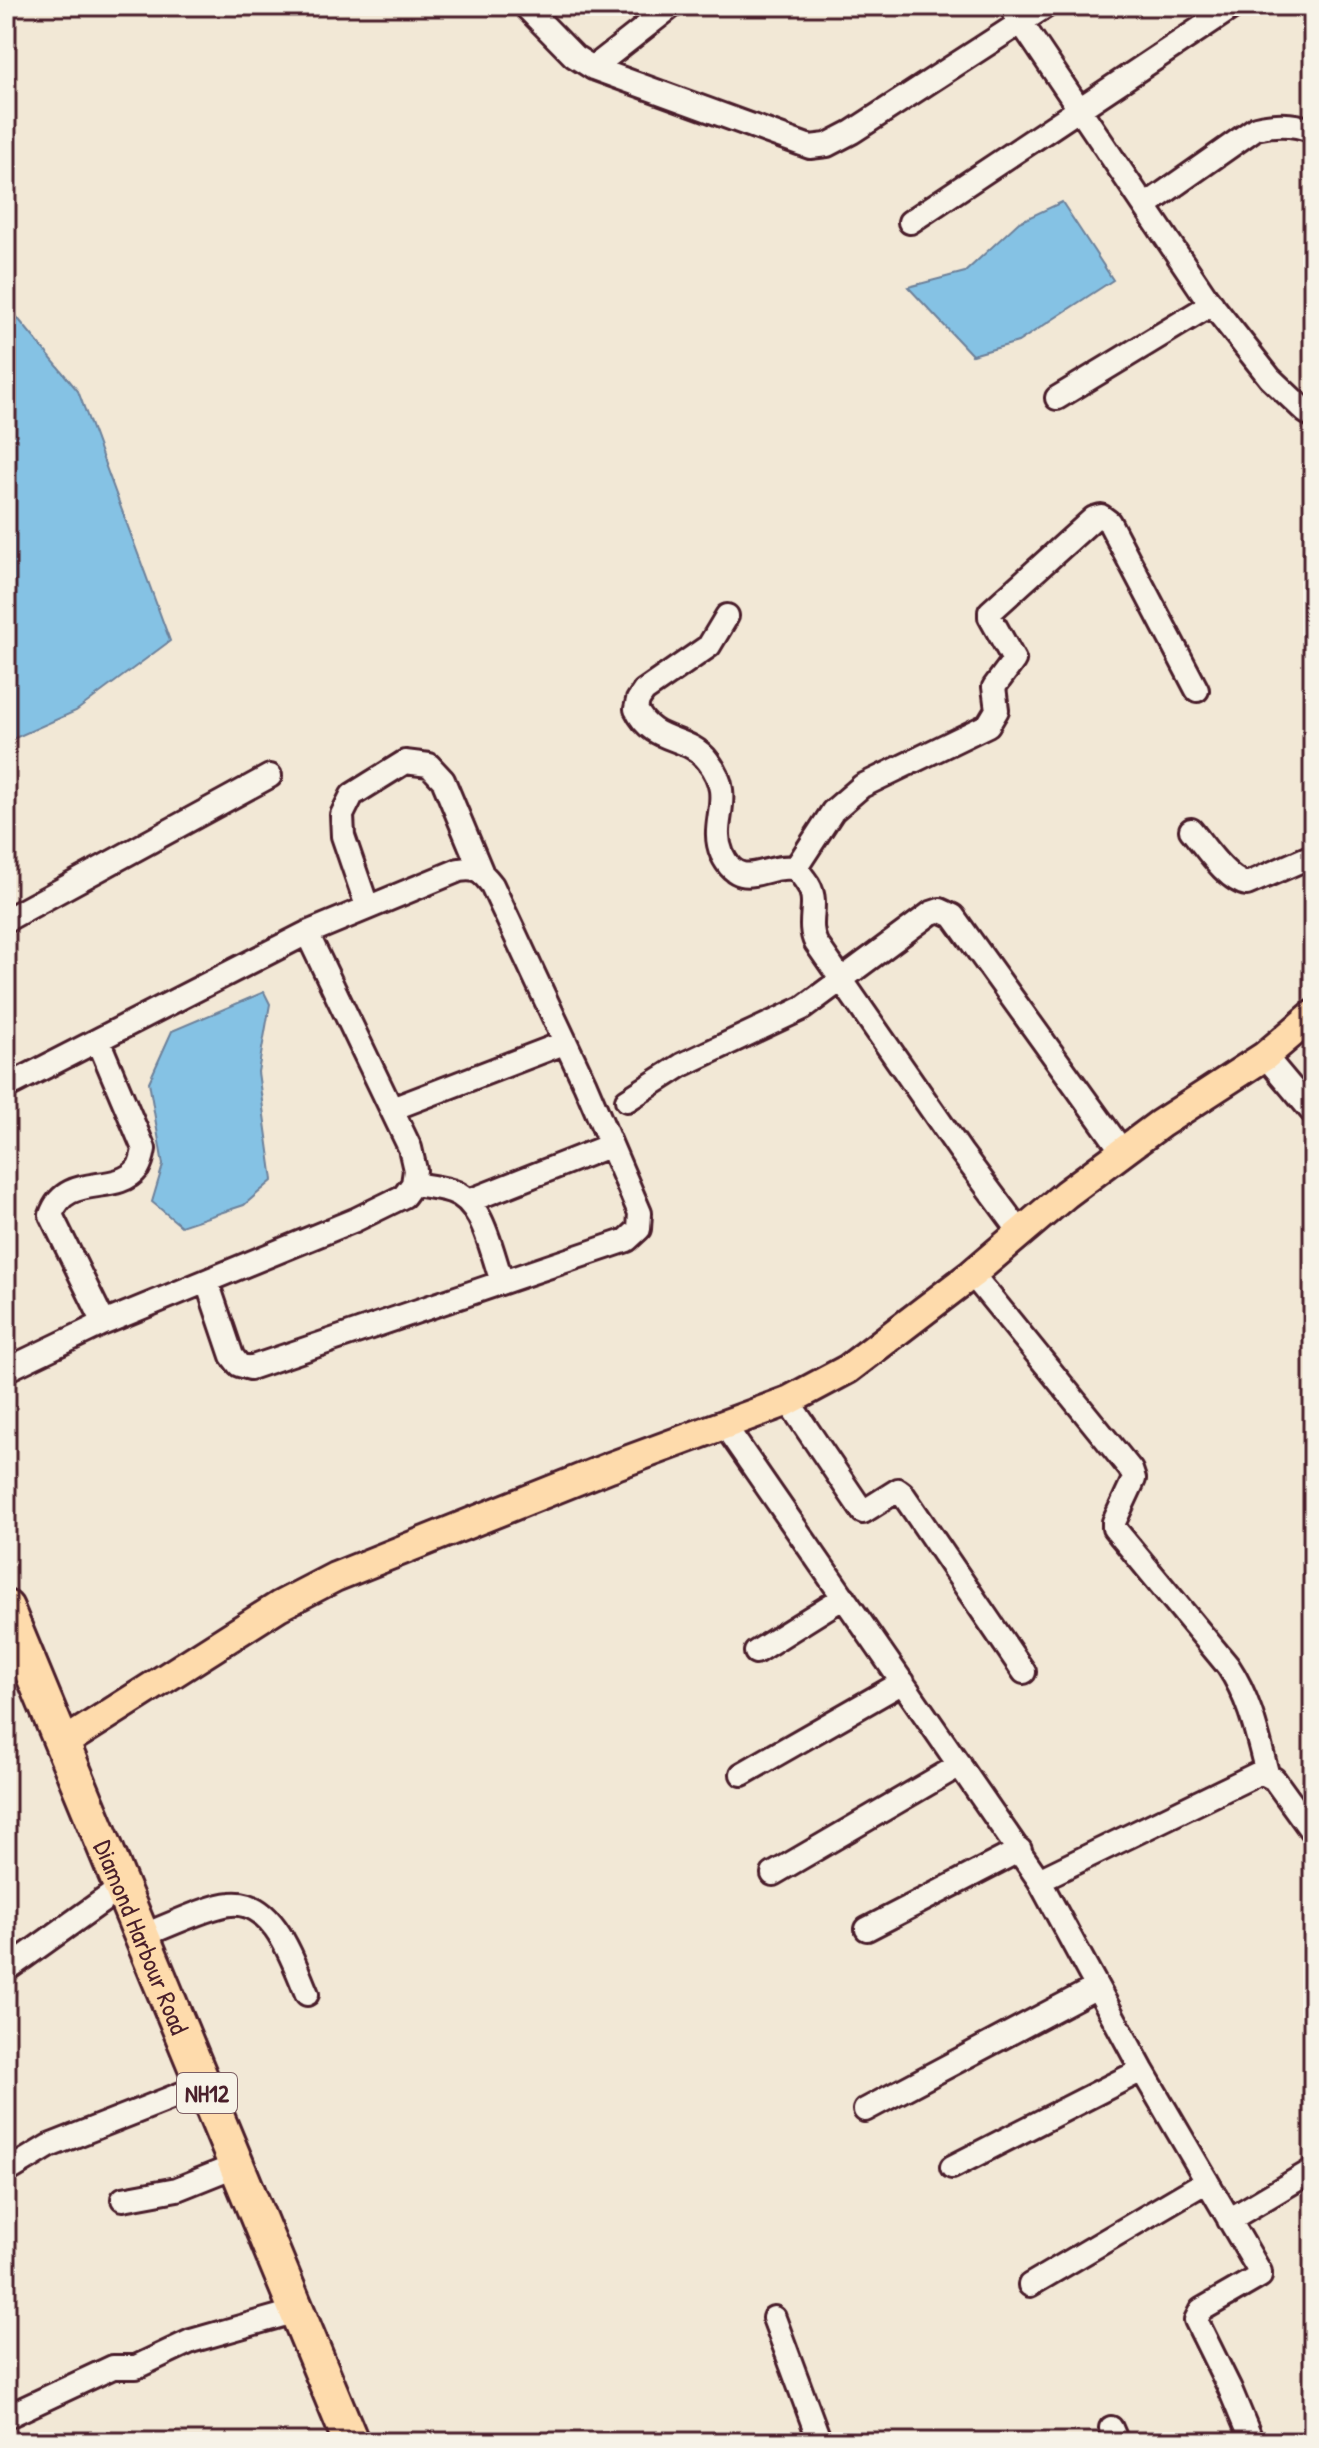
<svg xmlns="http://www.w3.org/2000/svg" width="1319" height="2448" viewBox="0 0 1319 2448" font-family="'Patrick Hand',sans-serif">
<rect width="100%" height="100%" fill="#f2e8d6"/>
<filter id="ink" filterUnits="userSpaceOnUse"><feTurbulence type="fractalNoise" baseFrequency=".0125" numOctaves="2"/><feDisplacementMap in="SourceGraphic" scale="16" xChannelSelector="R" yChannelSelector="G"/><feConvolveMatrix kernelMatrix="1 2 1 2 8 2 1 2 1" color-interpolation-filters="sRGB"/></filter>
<g filter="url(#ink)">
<path fill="#85c2e4" stroke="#6d819a" stroke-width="2" d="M1062,202L1113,280L1018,342L972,355L908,287L965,272L1019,222Z
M6,304L78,391L170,641L76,711L6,742Z
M264,992L270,1004L258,1072L273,1180L244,1205L181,1226L152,1202L163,1165L149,1082L172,1031Z"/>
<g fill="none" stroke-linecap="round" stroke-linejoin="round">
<defs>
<path id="minor" d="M525,6L574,56L593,68L810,147L827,145L852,132L1046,6
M1010,6L1206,297L1270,378L1306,412L1313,416
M593,68L672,6
M1145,206L1256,128C1276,123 1294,123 1313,131
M910,222L1234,6
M1057,398L1212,304
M727,616L709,646L644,691L638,700L636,709C653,745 688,734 708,761C737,798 708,821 722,854C740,893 765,864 792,868C798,869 802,876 805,880C822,901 805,920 816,943L961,1152L1021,1233
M1191,830C1204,845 1227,881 1247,884L1307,858L1313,861
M795,869L833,811L862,786L988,725L997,710L994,687L1014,660L990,617V612L1094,518L1101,516L1109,522L1197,690
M367,906L343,836L342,815L352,795L405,762L429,765L443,780L481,871
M6,920L270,776
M98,1040L144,1149C143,1155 141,1163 138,1168C116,1197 66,1171 51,1215L104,1323
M1265,1056L1313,1113
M6,1087L307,933L459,870C477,867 482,872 492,885L585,1084L640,1213L639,1229L627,1240L250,1368L239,1365L232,1356L207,1282
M627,1100L682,1065L803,1008L931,913L940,910L953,916L1123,1152
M392,1109L564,1043
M413,1184C426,1186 439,1187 451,1191C484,1201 491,1253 502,1281
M469,1201L611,1145
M972,1274L1131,1470L1134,1479L1114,1522V1528L1228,1666C1250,1699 1257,1734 1267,1773
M6,1370L104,1323L355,1220L404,1196L413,1184L415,1170L410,1148L307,933
M788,1401L863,1512L898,1490L902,1493L1024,1672
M725,1426L1039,1880L1261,1772L1274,1779L1313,1833
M756,1652L844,1597
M742,1774L903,1682
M773,1874L960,1765
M1039,1880L1142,2070L1260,2272V2276L1201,2310L1196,2320L1230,2389L1252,2442
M867,1929L1020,1850
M142,1936C163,1928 211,1905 231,1904C275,1900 293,1962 307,1994
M6,1970L122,1887
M865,2110L1097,1987
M952,2167L1142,2070
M6,2172L49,2146L204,2085
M123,2199L177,2189L237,2165
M1229,2220L1313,2170
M1030,2285L1207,2181
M774,2318L820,2442
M6,2417L113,2367H136L191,2341L297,2311
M1111,2428L1117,2442"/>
<path id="major" d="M62,1744L279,1606L335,1577L610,1467L788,1401L848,1369L972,1274L1066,1194L1160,1124L1265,1056L1313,1015"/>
<g id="highway">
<path id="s1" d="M6,1608L351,2442"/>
</g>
</defs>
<use href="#minor" stroke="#4a1f2b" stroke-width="28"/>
<use href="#major" stroke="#4a1f2b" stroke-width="34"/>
<use href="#highway" stroke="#4a1f2b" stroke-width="40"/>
<use href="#minor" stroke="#f7f3e8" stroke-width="22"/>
<use href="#major" stroke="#fedbac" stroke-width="28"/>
<use href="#highway" stroke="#fedbac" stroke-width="34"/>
</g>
</g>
<g text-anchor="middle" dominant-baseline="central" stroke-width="7" stroke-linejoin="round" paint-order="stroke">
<rect fill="#f7f3e8" stroke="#7e5f64" stroke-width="2" x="177" y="2073" width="60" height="40" rx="6"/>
<g font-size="24" font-weight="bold" fill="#4a1f2b">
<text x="207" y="2093">NH12</text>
</g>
<g font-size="26" fill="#4a1f2b" stroke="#f7f3e8">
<text stroke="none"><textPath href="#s1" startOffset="356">Diamond Harbour Road</textPath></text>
</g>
</g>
<rect width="1319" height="2448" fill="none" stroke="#f7f3e8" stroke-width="32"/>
<rect x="16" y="16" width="1287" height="2416" fill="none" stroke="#4a1f2b" stroke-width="3" filter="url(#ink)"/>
</svg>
